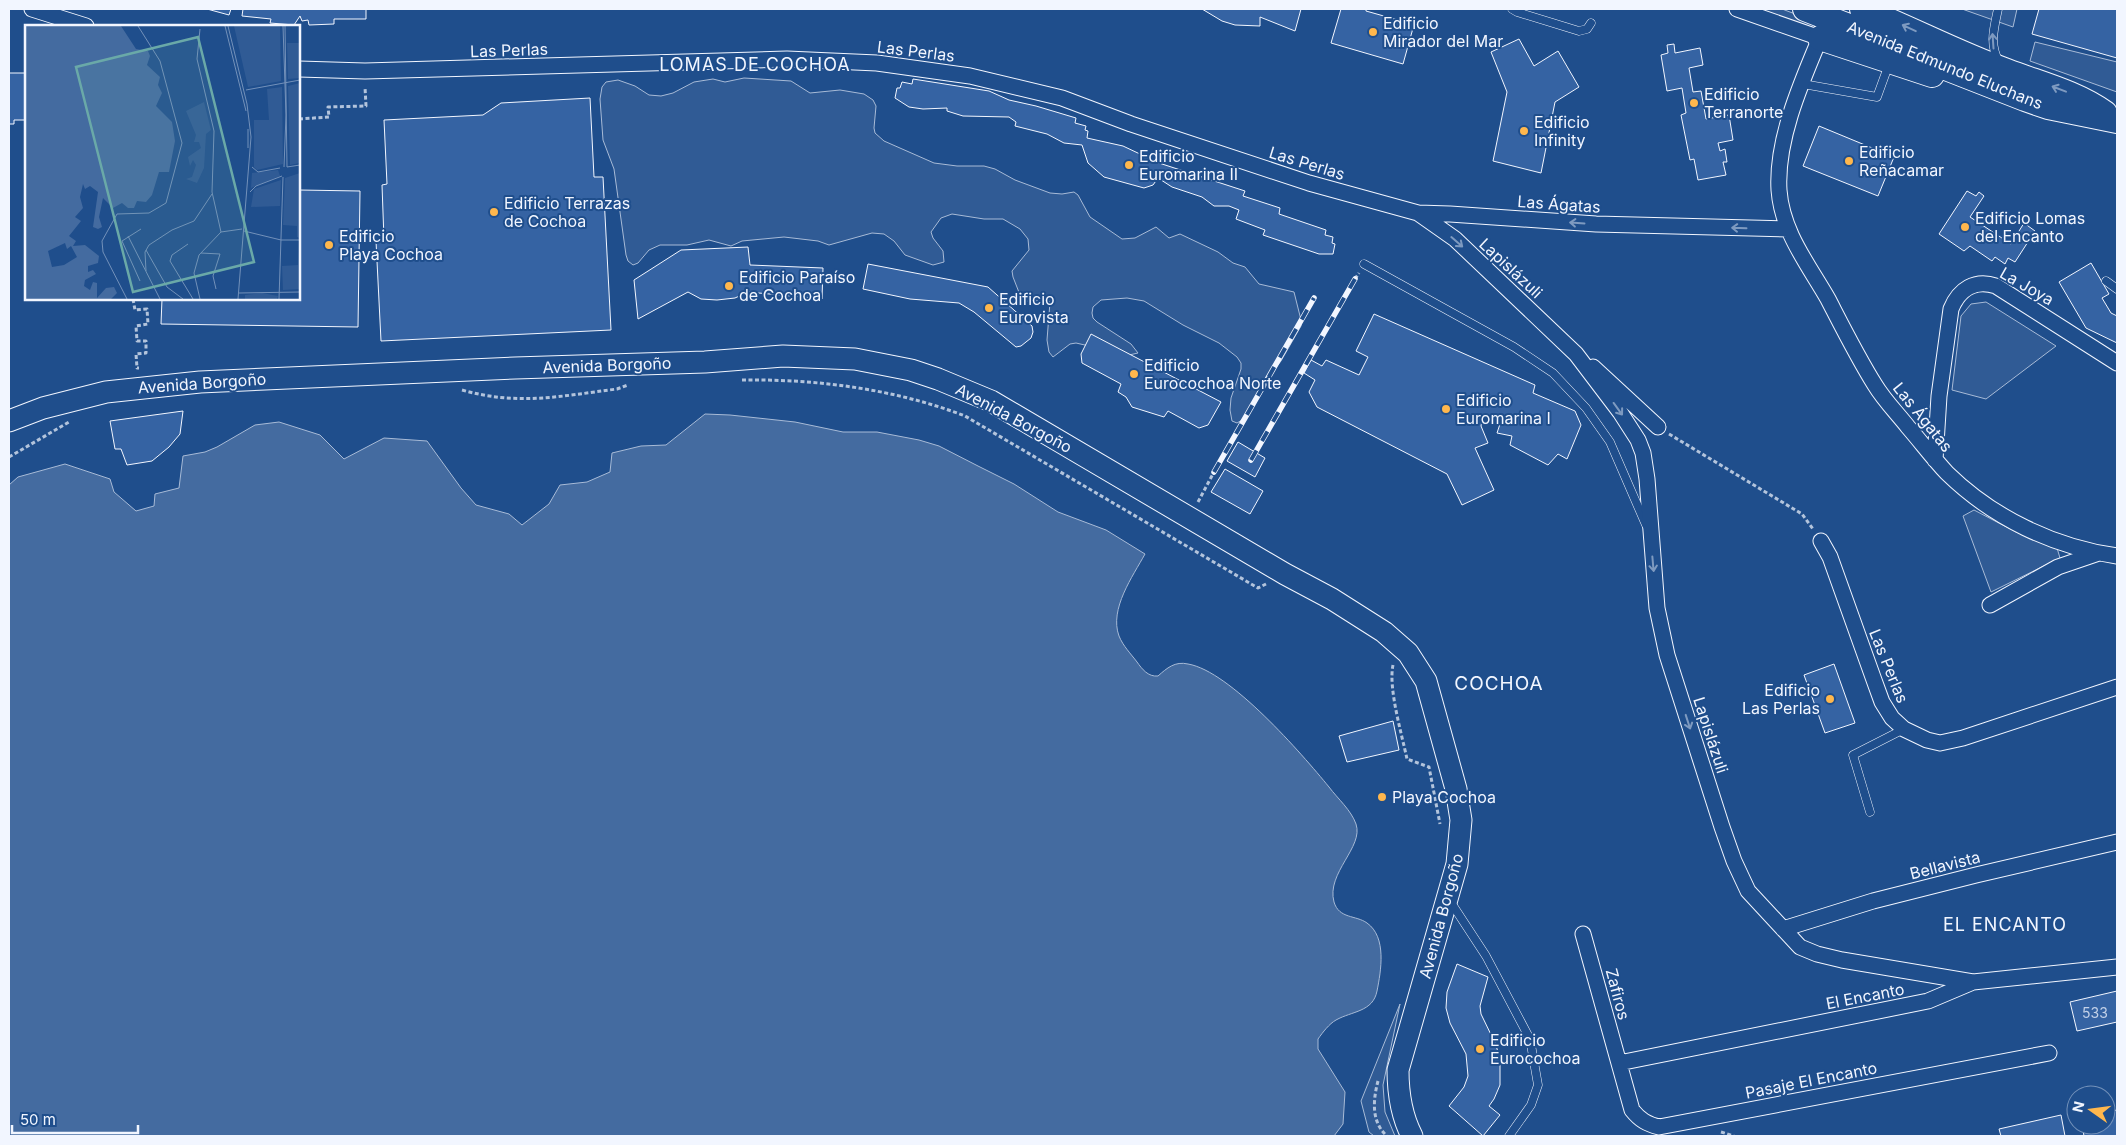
<svg xmlns="http://www.w3.org/2000/svg" width="2126" height="1145" viewBox="0 0 2126 1145" font-family="Inter,sans-serif">
<rect width="100%" height="100%" fill="#1f4e8c"/>
<path fill="#305b95" stroke="#a8bbd7" d="M1759,9H1782L1885,48L1944,75Z
M1962,9H2017L2013,27Z
M2035,42L2117,62V92L2030,61Z
M744,78L791,81L810,93L840,90L864,94L873,100L876,106L874,128L875,133L884,141L934,163L957,166H984L995,169L1015,180L1050,193L1062,194L1074,192L1078,195L1090,217L1122,239L1135,238L1156,227L1169,238L1180,234L1218,252L1233,263L1245,267L1259,284L1294,292L1301,320V326L1281,361L1270,375L1258,396L1242,420L1237,423L1232,421L1230,410L1231,398L1241,369V363L1237,357L1219,343L1183,325L1144,301L1127,298L1101,300L1093,307L1092,313L1093,318L1097,322L1131,344L1138,353L1129,355L1076,343L1070,344L1053,357L1049,352L1047,340L1050,302L1046,298L1032,302L1022,300L1013,277L1012,271L1029,250L1028,239L1020,229L1003,219H984L952,214L941,218L931,232L933,238L943,251L944,262L933,265L905,255L894,241L884,234L872,233L829,245L818,241L784,237L742,241L731,246L709,240L687,245H660L649,250L638,263L633,265L628,261L626,255L614,169L603,140L600,99L602,87L606,82L618,80L635,86L649,95L661,96L673,93L694,82L713,79L725,82Z
M1986,302L2056,346L1986,399L1952,390L1961,316L1971,304Z
M1974,510L2016,532L2057,548L2060,558L1991,592L1963,516Z
M1400,1004L1383,1085L1385,1112L1395,1136H1374L1369,1132L1361,1101Z"/>
<path fill="#446ba0" stroke="#a8bbd7" d="M705,414L730,415L795,422L843,432H877L919,440L939,446L978,466L1014,484L1058,512L1106,530L1145,554C1133,576 1109,609 1119,636C1123,646 1131,654 1137,662C1142,669 1148,677 1158,676C1167,668 1175,661 1188,664C1230,671 1302,754 1329,787C1338,799 1351,810 1356,824C1364,847 1326,873 1334,902C1339,919 1356,915 1367,923C1387,937 1381,971 1377,991C1373,1012 1352,1011 1336,1020C1329,1024 1323,1032 1318,1039V1049L1345,1092L1343,1124L1334,1136H9V485L18,477L65,464L110,479L114,492L136,511L154,506L155,494L179,488L183,456L205,452L217,447L255,425L279,422L320,435L344,459L384,438L427,441L461,488L476,505L509,514L522,525L549,504L560,485L587,482L610,472L612,453L641,446L666,445Z"/>
<path fill="#3563a3" stroke="#f2f6ff" d="M207,9H231L229,15Z
M243,9H366V19H334V24L309,25L308,20L302,21L300,16L294,25L270,23L271,19L242,16Z
M1202,9H1301L1295,31L1260,17V26L1235,25L1222,21Z
M1341,9H1366V11L1398,20L1399,16L1415,21L1403,64L1331,43Z
M2039,9H2117V58L2032,34Z
M1519,39L1534,66L1558,51L1579,87L1555,102L1541,173L1493,161L1507,92L1491,52Z
M1674,44L1675,53L1700,48L1703,65L1689,68L1693,92L1701,91L1706,119L1729,115L1733,140L1718,143L1720,151L1725,149L1727,162H1723L1726,175L1698,180L1694,159L1690,160L1681,115L1686,113L1682,88L1667,91L1661,55L1668,53L1667,45Z
M9,73H26V120H14V124H9Z
M913,79L989,91L1009,100L1036,106L1076,118L1075,123L1086,126L1085,130L1088,131L1087,138L1123,146L1159,163L1245,191L1243,196L1280,208L1279,214L1326,230L1325,235L1333,237L1332,243L1335,244L1333,254H1319L1263,235L1265,230L1236,219L1239,210L1229,206H1214L1202,197L1172,187L1158,178L1153,185L1144,188L1104,177L1088,163L1082,145L1064,143L1047,134L1015,126L1016,122L1009,117L963,116L947,111V108L923,109L909,107L895,98L897,88H900L902,82L912,84Z
M590,98L594,177H603L611,330L381,341L376,241L384,240L382,185L387,184L384,120L483,115L501,103Z
M1819,126L1894,157L1878,196L1803,166Z
M299,190L360,191L358,327L161,324L162,299H299Z
M1967,191L1976,196L1979,192L1984,196L1970,217L2011,244L2024,223L2035,231L2015,262L2008,258L2005,264L1995,257L1992,261L1970,246L1964,251L1939,234Z
M748,247L750,265L823,268L822,299L748,292L735,298L717,300L701,299L688,292L638,319L634,280L681,250Z
M2091,263L2109,294L2102,298L2111,313L2117,316V343L2086,328L2059,282Z
M868,264L988,287L1032,326L1033,332L1031,338L1021,346L1016,347L974,312L959,303L910,299L863,289Z
M1374,314L1535,385L1533,393L1575,411L1581,425L1567,459L1558,454L1548,465L1510,445L1512,436L1497,433L1501,421L1483,416L1481,426L1488,443L1475,448L1494,490L1462,505L1447,474L1317,407L1309,392L1315,380L1304,373L1311,360L1322,366L1326,360L1359,375L1368,357L1356,351Z
M1091,334L1221,402L1208,425L1199,428L1168,411L1164,417L1132,407L1126,397L1118,392L1121,384L1082,363L1081,354Z
M183,411L180,434L169,447L152,461L127,465L121,449H115L110,421Z
M1238,442L1265,458L1255,477L1227,461Z
M1225,469L1263,491L1250,514L1211,492Z
M1834,664L1855,723L1825,733L1804,675Z
M1393,721L1399,750L1347,762L1339,736Z
M1457,964L1488,977L1480,1006L1481,1014L1496,1045L1500,1060V1085L1494,1099L1489,1106L1500,1115L1483,1136L1449,1106L1464,1087L1468,1076L1466,1054L1450,1023L1446,1008L1447,992Z
M2117,991V1022L2077,1031L2070,1002Z
M2117,1110V1136H2084L2082,1125H2106V1112Z
M2061,1115L2065,1136H2001L1999,1129Z"/>
<g fill="none" stroke-linecap="round" stroke-linejoin="round">
<defs>
<path id="lane" d="M1512,9L1517,12L1579,31L1587,29L1591,23
M1998,9C1994,28 1989,44 1999,62
M1803,84L1877,97L1889,64
M1364,264L1514,347L1553,373L1586,408L1610,442L1646,525
M2106,281L2117,289
M1870,812L1853,755L1904,729
M1450,901L1486,956L1530,1039L1538,1085L1531,1105L1509,1136"/>
<path id="street" d="M32,9L86,26
M1737,9L1820,38C1801,83 1776,140 1779,190C1782,232 1808,264 1828,299C1843,328 1858,358 1875,385C1884,400 1897,413 1908,427C1921,442 1933,458 1947,473C1993,518 2054,547 2117,556
M299,69L365,71L787,59L877,63L970,76L1062,98L1131,124L1309,183L1418,213L1450,214L1596,224L1788,229
M1418,213L1455,239L1576,354L1620,412L1638,440L1643,453L1647,479L1657,608L1667,655L1722,827L1734,861L1748,891L1800,947L1817,954L1842,960L1973,982
M1593,367L1658,427
M1935,460L1939,396L1951,309C1959,289 1975,279 1996,286L2117,363
M1821,541L1830,557L1874,680L1882,702L1892,718L1904,729L1927,740L1940,743L1963,738L2117,687
M1990,605L2058,567L2099,553
M1783,929L1873,901L1976,875L2117,842
M1583,934L1632,1110C1640,1120 1647,1124 1659,1127L2049,1053
M1619,1063L1928,1001L1973,982L2117,967"/>
<path id="secondary" d="M9,421L43,408L106,392L200,382L515,368L705,362L783,356L855,359L911,370L938,379L991,401L1285,574L1332,599L1384,632L1408,653L1426,681L1456,789L1461,820L1457,864L1398,1070C1398,1094 1401,1115 1412,1136"/>
<path id="primary" d="M1805,9L1895,44L1938,65L2025,99L2048,107L2117,121
M1862,9C1910,28 1957,53 2007,71C2041,84 2075,92 2105,113
M1820,38L1932,75"/>
</defs>
<use href="#lane" stroke="#f2f6ff" stroke-width="9"/>
<use href="#street" stroke="#f2f6ff" stroke-width="17"/>
<use href="#secondary" stroke="#f2f6ff" stroke-width="23"/>
<use href="#primary" stroke="#f2f6ff" stroke-width="26"/>
<path stroke="#b3c4dc" stroke-width="3" stroke-dasharray="4 2.5" stroke-linecap="butt" d="M299,119L329,117L328,107L366,106L365,87
M1355,279L1359,273
M133,299L135,310L147,309L148,324L136,326L137,341H146V353L136,354L137,368H139
M742,380C817,379 895,389 965,416L1258,588L1266,584
M462,390C518,406 561,396 617,389L628,385
M1669,434L1802,514L1813,529
M9,457L69,422
M1198,502L1214,472
M1393,665C1388,688 1402,735 1407,759L1429,767L1440,824
M1378,1081C1373,1100 1371,1122 1387,1136
M1721,1132L1734,1136"/>
<use href="#lane" stroke="#1f4e8c" stroke-width="8"/>
<use href="#street" stroke="#1f4e8c" stroke-width="15"/>
<use href="#secondary" stroke="#1f4e8c" stroke-width="21"/>
<use href="#primary" stroke="#1f4e8c" stroke-width="24"/>
<defs>
<path id="rail" d="M1251,460L1355,279
M1214,472L1314,298"/>
</defs>
<use href="#rail" stroke="#f2f6ff" stroke-width="5.5"/>
<use href="#rail" stroke="#1f4e8c" stroke-width="4" stroke-dasharray="11" stroke-linecap="butt"/>
</g>
<defs><path id="oneway-shaft" d="M-6 0H5M1.5-3L5.5 0L1.5 3" fill="none" stroke-width="1.6" stroke-linecap="round" stroke-linejoin="round" transform="scale(1.25)"/></defs>
<g stroke="#7e9ac0">
<use href="#oneway-shaft" transform="translate(1909 28) rotate(-155)"/>
<use href="#oneway-shaft" transform="translate(1993 41) rotate(-94)"/>
<use href="#oneway-shaft" transform="translate(2059 89) rotate(-159)"/>
<use href="#oneway-shaft" transform="translate(1577 223) rotate(-176)"/>
<use href="#oneway-shaft" transform="translate(1739 228) rotate(-178)"/>
<use href="#oneway-shaft" transform="translate(1457 242) rotate(41)"/>
<use href="#oneway-shaft" transform="translate(1618 409) rotate(54)"/>
<use href="#oneway-shaft" transform="translate(1653 564) rotate(85)"/>
<use href="#oneway-shaft" transform="translate(1688 722) rotate(72)"/>
</g>
<g fill="#ffb74d" stroke="#1f4e8c" stroke-width="2">
<circle cx="1373" cy="32" r="5"/>
<circle cx="1694" cy="103" r="5"/>
<circle cx="1524" cy="131" r="5"/>
<circle cx="1849" cy="161" r="5"/>
<circle cx="1129" cy="165" r="5"/>
<circle cx="494" cy="212" r="5"/>
<circle cx="1965" cy="227" r="5"/>
<circle cx="329" cy="245" r="5"/>
<circle cx="729" cy="286" r="5"/>
<circle cx="989" cy="308" r="5"/>
<circle cx="1134" cy="374" r="5"/>
<circle cx="1446" cy="409" r="5"/>
<circle cx="1830" cy="699" r="5"/>
<circle cx="1382" cy="797" r="5"/>
<circle cx="1480" cy="1049" r="5"/>
</g>
<g text-anchor="middle" dominant-baseline="central" stroke-width="4" stroke-linejoin="round" paint-order="stroke">
<g font-size="14" fill="#c3d1e8">
<text x="2095" y="1012">533</text>
</g>
<g font-size="16" fill="#f2f6ff" stroke="#1f4e8c" text-anchor="start">
<text x="1383" y="23">Edificio<tspan x="1383" dy="18">Mirador del Mar</tspan></text>
<text x="1704" y="94">Edificio<tspan x="1704" dy="18">Terranorte</tspan></text>
<text x="1534" y="122">Edificio<tspan x="1534" dy="18">Infinity</tspan></text>
<text x="1859" y="152">Edificio<tspan x="1859" dy="18">Reñacamar</tspan></text>
<text x="1139" y="156">Edificio<tspan x="1139" dy="18">Euromarina II</tspan></text>
<text x="504" y="203">Edificio Terrazas<tspan x="504" dy="18">de Cochoa</tspan></text>
<text x="1975" y="218">Edificio Lomas<tspan x="1975" dy="18">del Encanto</tspan></text>
<text x="339" y="236">Edificio<tspan x="339" dy="18">Playa Cochoa</tspan></text>
<text x="739" y="277">Edificio Paraíso<tspan x="739" dy="18">de Cochoa</tspan></text>
<text x="999" y="299">Edificio<tspan x="999" dy="18">Eurovista</tspan></text>
<text x="1144" y="365">Edificio<tspan x="1144" dy="18">Eurocochoa Norte</tspan></text>
<text x="1456" y="400">Edificio<tspan x="1456" dy="18">Euromarina I</tspan></text>
<text x="1820" y="690" text-anchor="end">Edificio<tspan x="1820" dy="18">Las Perlas</tspan></text>
<text x="1392" y="797">Playa Cochoa</text>
<text x="1490" y="1040">Edificio<tspan x="1490" dy="18">Eurocochoa</tspan></text>
</g>
<g font-size="16" fill="#f2f6ff" stroke="#1f4e8c">
<text transform="translate(509 50) rotate(-2)">Las Perlas</text>
<text transform="translate(916 51) rotate(7)">Las Perlas</text>
<text transform="translate(1945 65) rotate(22)">Avenida Edmundo Eluchans</text>
<text transform="translate(1307 163) rotate(17)">Las Perlas</text>
<text transform="translate(1559 204) rotate(4)">Las Ágatas</text>
<text transform="translate(1511 268) rotate(43)">Lapislázuli</text>
<text transform="translate(2027 286) rotate(30)">La Joya</text>
<text transform="translate(607 365) rotate(-2)">Avenida Borgoño</text>
<text transform="translate(202 383) rotate(-4)">Avenida Borgoño</text>
<text transform="translate(1923 417) rotate(51)">Las Ágatas</text>
<text transform="translate(1014 418) rotate(28)">Avenida Borgoño</text>
<text transform="translate(1889 666) rotate(68)">Las Perlas</text>
<text transform="translate(1711 735) rotate(72)">Lapislázuli</text>
<text transform="translate(1945 865) rotate(-14)">Bellavista</text>
<text transform="translate(1441 916) rotate(-75)">Avenida Borgoño</text>
<text transform="translate(1618 994) rotate(75)">Zafiros</text>
<text transform="translate(1865 996) rotate(-11)">El Encanto</text>
<text transform="translate(1811 1080) rotate(-11)">Pasaje El Encanto</text>
</g>
<g font-size="18" letter-spacing="1" fill="#f2f6ff" stroke="#1f4e8c">
<text x="755" y="64">LOMAS DE COCHOA</text>
<text x="2005" y="924">EL ENCANTO</text>
</g>
<g font-size="19" letter-spacing="1" fill="#f2f6ff" stroke="#1f4e8c">
<text x="1499" y="683">COCHOA</text>
</g>
</g>
<g transform="translate(25 25)">
<rect width="275" height="275" fill="#1f4e8c"/>
<path d="M209,1H255L256,56L223,62ZM262,18H275V53L263,54ZM275,58V138L265,140L263,61ZM257,62L258,139L232,145L229,142V95H244L242,64ZM179,77L186,105L181,109L179,143L172,158L161,154L167,152L171,140L168,135L165,141L163,132L176,123L174,117H169L171,110L161,86ZM253,145L255,151L226,163L227,148ZM275,148V213L272,212V201L258,200L260,153ZM256,155L255,181L226,182L229,164ZM273,217L275,264L258,265L257,241L273,240ZM237,268L253,271L252,274H220V270Z" fill="#305b95"/>
<path d="M0,1H96L111,24L123,26L125,31L122,40L135,52L133,60L137,68L131,81L147,97L150,116L144,147H134L127,170L121,177L112,176L109,183H103L97,178L88,183L78,173L74,192L77,202L73,204L68,202L73,167L65,161L60,164L58,159L55,172L58,183L50,192L56,196L44,211L51,216L48,221L60,220L74,231L73,238L63,241V247L68,245L71,249L60,255L59,261L65,265L68,257L72,258V273L81,263L89,262L92,268L86,274H0ZM40,218L42,224L46,221L52,232L39,240L27,242L23,226Z" fill="#446ba0" fill-rule="evenodd"/>
<path fill="none" stroke="#7391ba" stroke-width="1" d="M200,1L221,86M203,1L222,79L226,112L213,274M258,1L261,90L259,142M260,1L262,142L275,140M175,4L172,34L189,106L187,167L196,207M221,65L275,55M223,104V123M227,142L233,147L255,143M225,167L231,161L257,151M219,206L256,215H275M103,211L135,274M163,219L147,230L145,236L168,274M121,225L142,262L158,274M176,228L195,229L188,251L191,264M121,246L120,227L124,220L147,205L169,196L187,169M115,256L97,216L116,204M214,268L275,267M102,274L78,227L77,216L92,189L124,188L141,178L157,118L135,36L113,1M175,274L169,248L174,230L196,207L217,204M254,274L258,152"/>
<path fill="#6aa9a8" fill-opacity="0.15" stroke="#6aa9a8" stroke-width="2.5" d="M173,12L229,237L108,267L51,42Z"/>
<rect width="275" height="275" fill="none" stroke="#f2f6ff" stroke-width="2.5"/>
</g>
<rect width="2126" height="1145" fill="none" stroke="#f2f6ff" stroke-width="20"/>
<g transform="translate(2091 1110) rotate(284)"><circle r="24" fill="#1f4e8c" stroke="#7391ba"/>
<path d="M0-4L9 19L0 12L-9 19Z" fill="#ffb74d"/>
<text y="-8" font-size="14" font-weight="bold" text-anchor="middle" fill="#f2f6ff">N</text>
</g>
<path d="M12 1125v8h126v-8" fill="none" stroke="#f2f6ff" stroke-width="2.5"/>
<text x="20" y="1125" font-size="15" fill="#f2f6ff" stroke="#1f4e8c" stroke-width="4" paint-order="stroke">50 m</text>
</svg>
